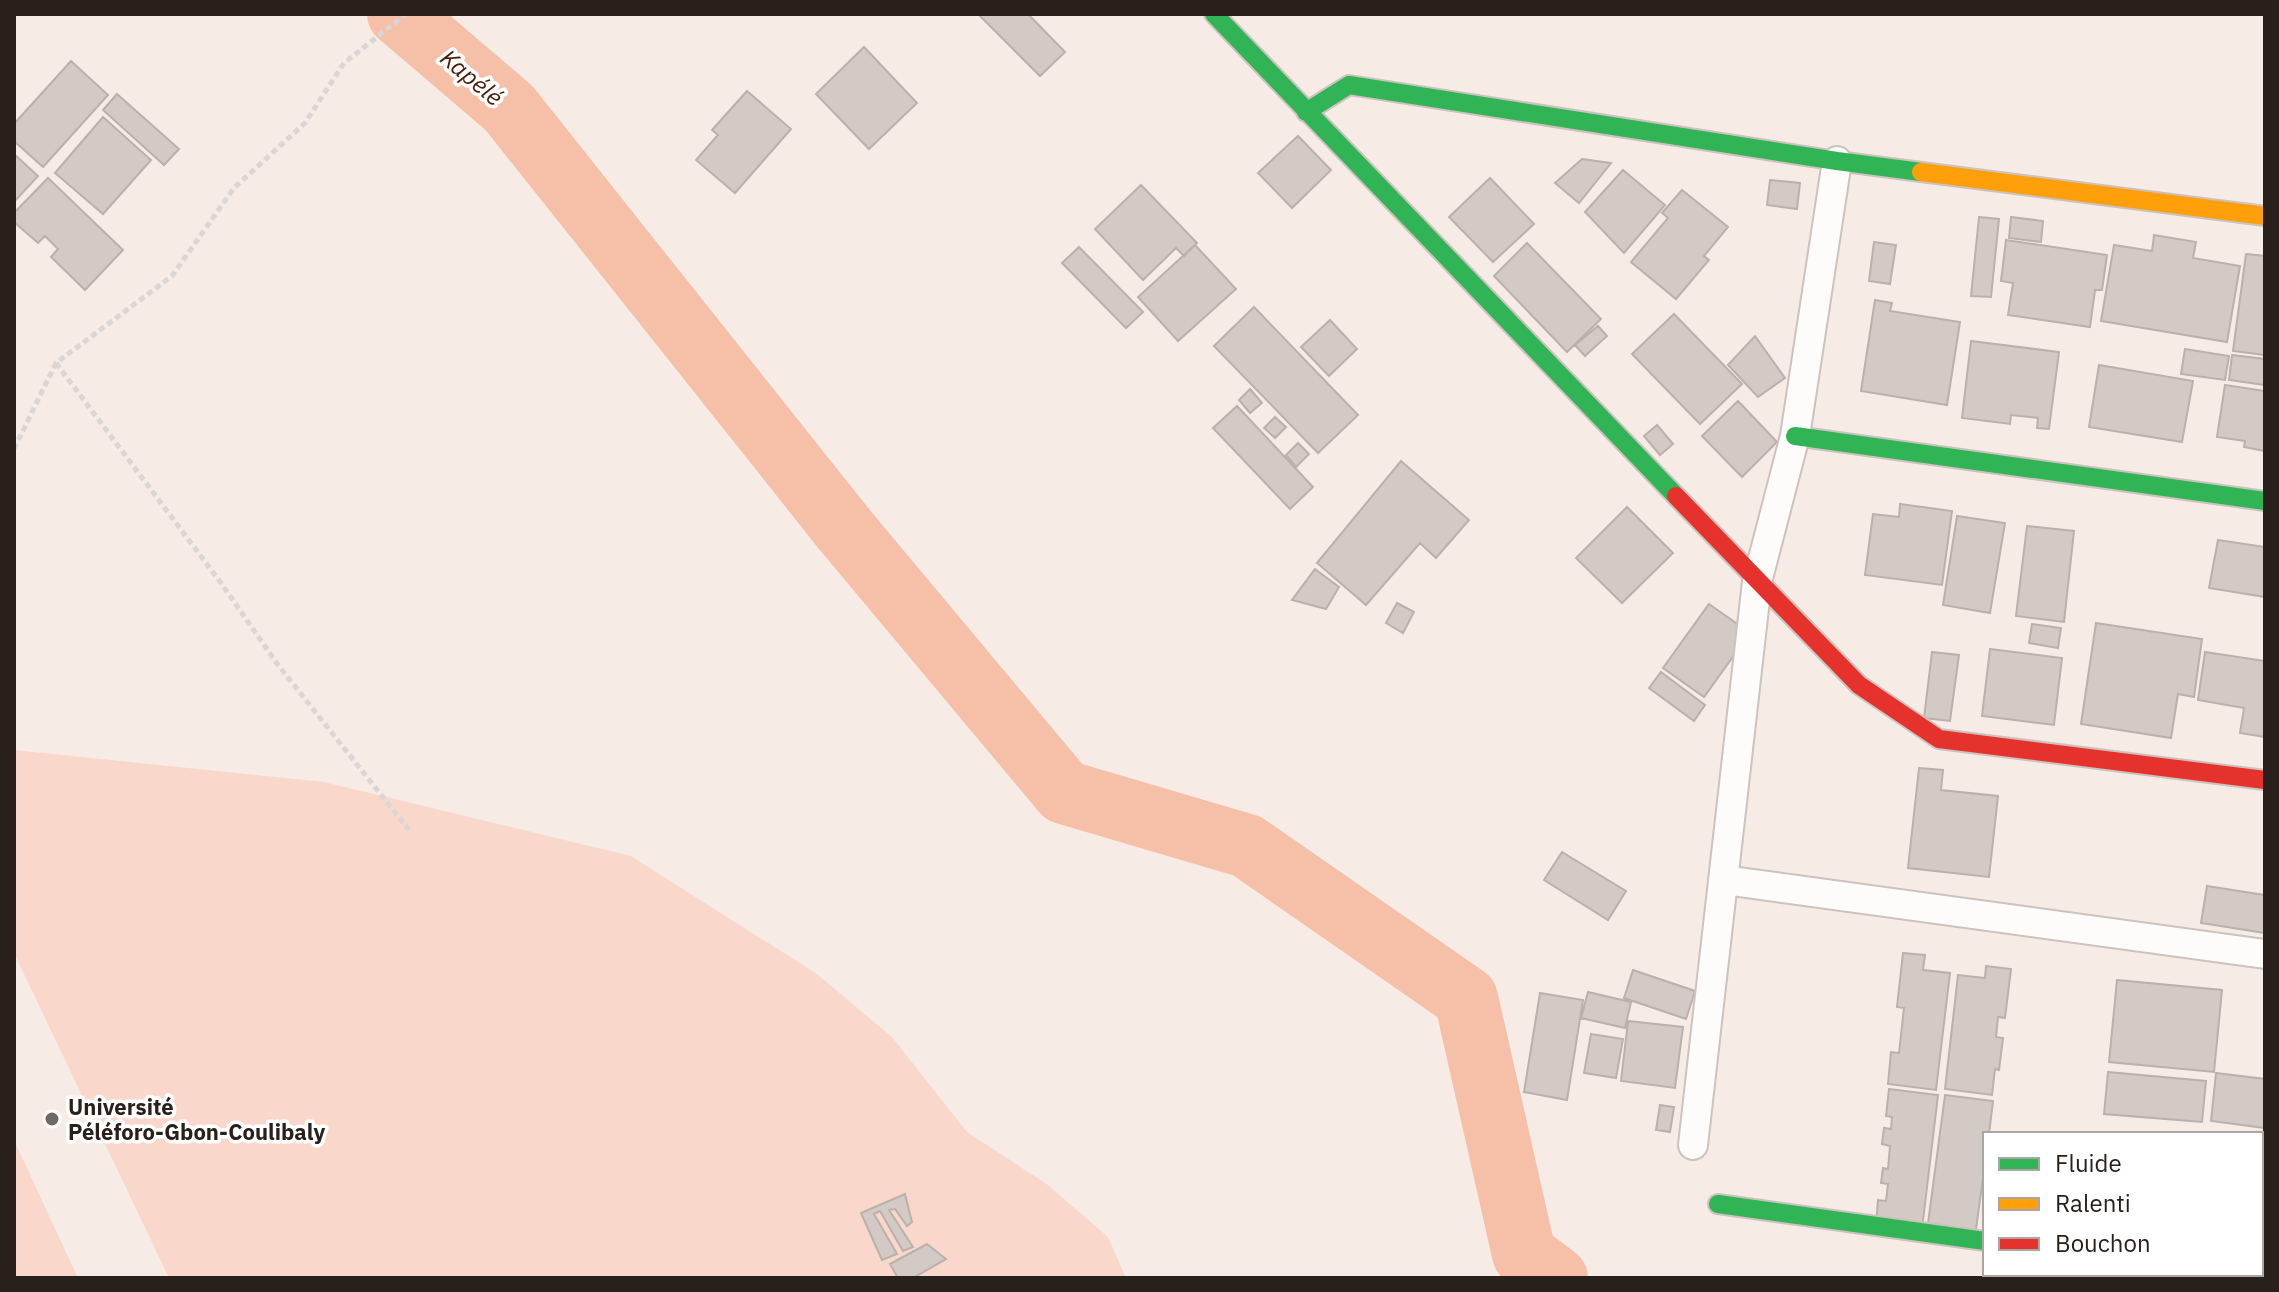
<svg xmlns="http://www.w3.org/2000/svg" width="2279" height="1292" viewBox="0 0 2279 1292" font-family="'IBM Plex Sans',sans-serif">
<rect width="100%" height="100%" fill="#f7ebe6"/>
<path fill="#f9d8cb" d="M14,750L324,782L631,856L817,974L892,1037L967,1132L1048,1185L1108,1237L1126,1278H169L14,953Z
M14,1140L78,1278H14Z"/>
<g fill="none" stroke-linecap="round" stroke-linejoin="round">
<path stroke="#f6bfa8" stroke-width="64" d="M399,14L509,108L844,529L1064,792L1247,846L1466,998L1524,1254L1556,1278"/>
</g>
<path fill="#d3c9c5" stroke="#bab0ac" stroke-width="2" d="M978,14H1028L1065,52L1040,76Z
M864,47L917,103L869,149L816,94Z
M71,61L108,95L43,167L14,141V124Z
M747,91L791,129L735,193L696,160L718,135L712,130Z
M117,94L179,149L164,165L103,110Z
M103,117L151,160L103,214L55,173Z
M1298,136L1331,170L1292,208L1258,173Z
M14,154L38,176L14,202Z
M1582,159L1611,163L1579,203L1555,183Z
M1623,170L1665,205L1624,253L1585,212Z
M48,178L123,250L85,290L51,257L58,249L45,236L38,243L14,222V213Z
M1490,178L1534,224L1493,262L1449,217Z
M1770,180L1800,183L1797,209L1767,205Z
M1141,185L1197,243L1184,256L1176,248L1143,280L1095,229Z
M1682,190L1728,227L1704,256L1709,260L1676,299L1631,262L1668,218L1662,213Z
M1979,217L1999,219L1991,297L1971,296Z
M2011,217L2043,221L2041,242L2009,238Z
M2154,235L2196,242L2193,258L2240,266L2227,342L2101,321L2114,245L2152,251Z
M2006,240L2107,255L2102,290H2095L2090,327L2008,315L2013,283L2001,281Z
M1874,242L1896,245L1890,284L1869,281Z
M1527,243L1601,319L1567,352L1494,276Z
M1195,245L1236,289L1178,341L1138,297Z
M1079,247L1143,312L1126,328L1062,263Z
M2246,254L2265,256V355L2233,351Z
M1875,300L1892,303L1890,311L1960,322L1947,405L1861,391Z
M1254,307L1358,415L1318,453L1214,346Z
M1674,314L1742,384L1700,424L1632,354Z
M1330,320L1357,349L1329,376L1301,347Z
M1598,326L1607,336L1585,356L1575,345Z
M1755,336L1785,378L1758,397L1728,365Z
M1971,341L2059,352L2049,429L2037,428L2038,418L2011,415L2010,424L1962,418Z
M2185,349L2229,356L2225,380L2181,374Z
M2232,355L2265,359V385L2229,380Z
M2099,365L2193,381L2182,442L2089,427Z
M2225,385L2265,391V451L2244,447L2245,441L2217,437Z
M1250,389L1262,403L1250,413L1239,400Z
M1738,401L1777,442L1742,477L1702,436Z
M1237,406L1313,487L1290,509L1213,428Z
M1275,417L1286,427L1275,438L1264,428Z
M1657,425L1673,444L1660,455L1644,436Z
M1298,443L1309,454L1296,467L1286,455Z
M1401,461L1469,520L1436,558L1420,543L1366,605L1317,563Z
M1900,504L1952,511L1942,585L1865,575L1873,514L1899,517Z
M1627,507L1673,553L1622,603L1576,558Z
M1957,516L2005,523L1990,613L1943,605Z
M2027,526L2074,531L2064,622L2016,616Z
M2218,540L2265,547V597L2209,588Z
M1315,569L1339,587L1326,609L1292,600Z
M1397,603L1414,612L1403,633L1386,623Z
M1709,604L1750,633L1704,697L1663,668Z
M2096,623L2202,639L2194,697L2178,694L2171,738L2081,724Z
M2032,624L2061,628L2058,648L2029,643Z
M1990,649L2062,658L2054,725L1982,716Z
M1932,652L1959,655L1950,721L1924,718Z
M2205,652L2265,661V737L2240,733L2244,708L2198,700Z
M1661,672L1705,705L1694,721L1649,688Z
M1919,768L1943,770L1941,790L1998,796L1989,877L1908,868Z
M1562,852L1626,891L1608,920L1544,880Z
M2207,886L2265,895V933L2201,923Z
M1903,953L1925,955L1923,970L1950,973L1936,1090L1888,1084L1891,1052L1899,1053L1904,1008L1897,1007Z
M1986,966L2011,969L2005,1018L1998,1017L1996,1037L2003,1038L1999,1070L1995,1069L1992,1095L1945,1089L1958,975L1985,978Z
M1633,970L1695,991L1686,1019L1624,998Z
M2117,980L2222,990L2214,1072L2109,1062Z
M1588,992L1631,1002L1625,1028L1581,1018Z
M1540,993L1583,1000L1567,1100L1524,1092Z
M1628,1021L1683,1027L1675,1088L1621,1081Z
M1591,1034L1623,1039L1616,1078L1584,1073Z
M2108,1072L2206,1081L2202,1122L2104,1114Z
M2216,1073L2265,1079V1128L2211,1121Z
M1889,1089L1938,1095L1922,1229L1876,1224L1878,1200L1886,1201L1888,1184L1881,1183L1883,1168L1888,1169L1890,1146L1882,1144L1884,1128L1891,1129L1892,1117L1886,1116Z
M1945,1095L1993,1101L1989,1134H1985V1163L1975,1237L1927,1231Z
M1660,1105L1674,1107L1670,1132L1656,1130Z
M2261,1135H2265V1184H2261Z
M905,1194L912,1222L907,1226L895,1209L889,1210L913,1247L903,1251L880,1211L874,1214L897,1254L882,1260L861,1213Z
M2261,1206H2265V1259H2261Z
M927,1244L946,1259L913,1278H898L890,1264Z"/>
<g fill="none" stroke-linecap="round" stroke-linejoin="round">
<defs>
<path id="street" d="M1724,880L2265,954
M1693,1145L1757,582L1795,436L1837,161
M2243,1274L2265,1277
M2088,1278V1274"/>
<path id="fast" d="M1214,14L1676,496
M1306,112L1349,85L1837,161L1921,172
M1795,436L2265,501
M1718,1204L1985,1241"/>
<path id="slow" d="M1921,172L2265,216"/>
<path id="jam" d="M1676,496L1859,685L1939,739L2265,780"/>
</defs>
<use href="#street" stroke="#ccc2be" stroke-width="32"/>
<use href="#fast" stroke="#ccc2be" stroke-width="22"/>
<use href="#slow" stroke="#ccc2be" stroke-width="22"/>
<use href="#jam" stroke="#ccc2be" stroke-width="22"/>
<path stroke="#d9d6d5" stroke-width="5" stroke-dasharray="6 4" stroke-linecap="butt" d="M56,363L221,583L278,665L409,830
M14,449L56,363L172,276L234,188L305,123L344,63L406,14"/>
<use href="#street" stroke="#fefcfb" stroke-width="28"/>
<use href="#fast" stroke="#30b455" stroke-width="18"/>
<use href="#slow" stroke="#ff9f0a" stroke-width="18"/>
<use href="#jam" stroke="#e5322d" stroke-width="18"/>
</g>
<circle fill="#716763" stroke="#fff" stroke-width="3" cx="52" cy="1119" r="8"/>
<g text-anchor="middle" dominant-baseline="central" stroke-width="7" stroke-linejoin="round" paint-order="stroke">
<g font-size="22" font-weight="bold" fill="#29201c" stroke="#fff" text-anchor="start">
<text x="68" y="1106">Université<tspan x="68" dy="25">Péléforo-Gbon-Coulibaly</tspan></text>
</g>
<g font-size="24" font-style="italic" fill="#491c07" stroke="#fff">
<text transform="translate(472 77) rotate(40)">Kapélé</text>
</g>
</g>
<rect width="2279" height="1292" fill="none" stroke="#29201c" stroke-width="32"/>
<rect x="1983" y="1132" width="280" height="144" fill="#ffffff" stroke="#a9a6a4" stroke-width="2"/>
<rect x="1999" y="1158" width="40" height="12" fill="#30b455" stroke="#a9a6a4" stroke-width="2"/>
<text x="2055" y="1172" font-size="24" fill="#29201c">Fluide</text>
<rect x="1999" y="1198" width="40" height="12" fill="#ff9f0a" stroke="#a9a6a4" stroke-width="2"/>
<text x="2055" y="1212" font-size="24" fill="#29201c">Ralenti</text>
<rect x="1999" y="1238" width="40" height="12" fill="#e5322d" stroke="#a9a6a4" stroke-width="2"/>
<text x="2055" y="1252" font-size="24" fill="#29201c">Bouchon</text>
</svg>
